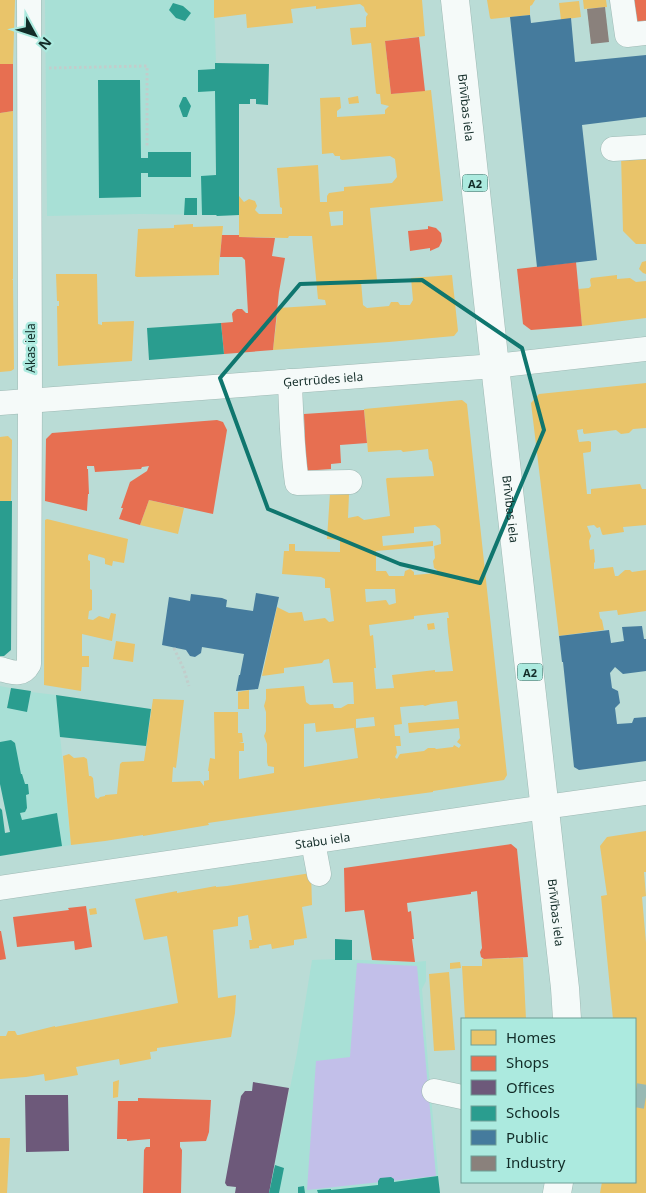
<svg xmlns="http://www.w3.org/2000/svg" width="646" height="1193" viewBox="0 0 646 1193" font-family="'Noto Sans',sans-serif">
<rect width="100%" height="100%" fill="#badcd6"/>
<path fill="#a8e0d6" d="M45,0H214L216,63L215,64V69L198,70V91H215L216,215L139,214L47,216Z
M0,686L10,688L7,708L27,711L31,692L56,695L71,845L15,854L0,784Z
M335,959L415,962L426,961V981L422,989L429,1075L440,1193H269L297,1053L312,960Z"/>
<path fill="#c2bfe9" d="M357,963L417,966L436,1176L307,1190L316,1061L350,1057Z"/>
<path fill="#e9c46a" fill-rule="evenodd" d="M0,0H15L13,64H0Z
M214,0H422L425,36L385,41L391,94L431,90L443,201L370,208L377,280L361,281L363,305L367,308L389,306L391,302H398L400,305H410L413,300L411,278L452,275L458,331L454,336L389,342L273,350L278,308L326,305L325,300L318,299L312,236H289L288,238L239,237V196L244,202L249,199L255,201L257,206L255,210L259,214H282V208L280,207L277,168L318,165L320,202H327V196L329,193L344,191V187L392,183L397,177L395,159L390,156L342,160L340,159V156H335L333,153L322,154L320,98L340,97L341,108L337,111V117L385,114V110L389,106L381,104L380,94H377L376,93L371,43L352,45L350,28L366,27V17L368,14L365,11L364,7L360,4L316,9V6L291,9L293,23L247,28L246,14L214,18ZM343,211V225L331,226L329,212Z
M487,0H535L532,5L530,6V15L491,19L490,18Z
M583,0H606L607,7L584,9Z
M579,1L581,17L561,20L559,3Z
M358,96L359,103L349,104L348,98Z
M13,111V279L12,280H13V283L14,369L11,371L0,372V113Z
M646,153V244H636L623,231L621,155Z
M193,224V227L223,226L219,264V275L137,277L135,276L138,229L174,228V225Z
M646,261V274L643,273L639,269L642,262Z
M56,274H97L98,324L102,325V322L134,321L132,361L58,366L57,306H59V301H57Z
M617,275V279L630,278L636,282L646,281V318L582,326L578,289L589,288L591,286L590,280L591,278Z
M646,383V428L633,429L629,433L621,434L616,430L584,434L583,432V429L577,430L579,442L589,441L591,442V451L590,452L583,453L587,494H591V489L640,484L642,489H646V525L623,527L624,532L603,535L602,534L600,527L597,528L594,525L587,526L591,536L589,541L590,550L594,549L595,562L594,563V569L613,567L615,576H618L625,570H630L632,572L646,570V611L618,615L617,610L599,612L600,618L602,620L604,630L559,636L531,403L539,394Z
M462,400L467,404L507,775L504,780L433,791V792L380,799V798L208,823L209,825L143,836V835L105,841L71,845L63,756L69,754L74,758L84,757L87,759L89,776H91L93,778L95,797L98,799L100,797L105,796V795L117,794L120,764L122,762L144,761L153,699L184,700L176,768L173,767L172,782L200,781L204,786V781L209,780V771H208L210,758L215,759L214,712H238V733H242L243,742L239,743H244V751H239V779L274,773V767L268,766L267,762V744L264,736L266,731V712L264,706L266,699V689L304,686L306,702L310,705L333,704L334,708H341L348,704H354L353,682L333,683L329,659L324,660L322,663L284,668V673L262,676L277,607L289,613L302,612L304,621L325,618L329,622L334,621L330,588H325V579L321,577L282,574L284,551H289V544H295V551L340,552V540L327,539L330,493L349,494L348,518L358,516L364,520L390,516L386,479L387,478L434,476L432,462L429,459L428,449L403,452L401,450L368,452L364,409ZM435,525L440,529L441,544L434,546L435,558L433,561L434,568L437,570V573L414,575V572L410,569L405,571L404,576H389L386,571H376V551L433,546V541L383,546L382,536L414,533V527ZM365,589H395L396,603L389,605L386,600L366,602ZM448,612L449,618H447L448,632L453,671L435,672V670L392,675L394,688L376,689L374,668H376L373,635L370,636L369,625L414,619V616ZM457,701L459,719L408,723L409,733L459,728L460,738L457,742L461,745L459,748L454,745L453,747L436,749L435,748H428L424,751L400,754L397,759L395,757L397,753L396,746H401L400,736H395L394,725L402,724L400,707L423,705L425,706L431,704ZM374,717L375,726L356,728V719ZM315,723L316,732L354,728L358,758L304,767V724Z
M8,436L12,440L11,501H0V437Z
M149,500L184,508L178,534L140,525Z
M47,519L128,539L124,563L113,561L112,566L105,564V559L104,558L89,554L88,556V560L90,561V589L92,590V610L89,611L88,619L93,620L99,616L109,619L111,613L116,614L112,641L82,634V656H89V667H82L81,691L44,685L45,520Z
M434,623L435,629L428,630L427,624Z
M116,641L135,644L133,662L113,659Z
M249,690V709H238V692Z
M646,831V872H644L646,896L642,897L646,943V1193H600L602,1182H635V1019H613L601,896L607,895L600,846L607,837Z
M311,873L312,905L302,907L307,938L294,940V945L272,949L271,944L259,946V948L250,949L249,940H252L248,915L238,917V926L213,930L218,998L236,995L235,1013L231,1037L157,1048V1051L150,1052L151,1059L120,1065L119,1059L76,1067L78,1075L45,1081L44,1074L26,1077L0,1079V1036H6L8,1031H15L17,1035H19L55,1026V1027L178,1003L167,936L144,940L135,899L177,891V893L216,886V887L227,886Z
M96,908L97,914L90,915L89,909Z
M523,958L526,1019H465L462,966H482V959Z
M460,962L461,968L450,969V963Z
M449,972L455,1050L434,1051L429,974Z
M119,1080L118,1097L113,1098V1082Z
M0,1138H10L7,1193H0Z"/>
<path fill="#e76f51" d="M634,0H646V23H637Z
M419,37L425,91L391,94L385,41Z
M0,64H13V111L0,113Z
M428,226L436,228L441,233L442,241L439,247L430,251V248L410,251L408,231L428,229Z
M222,235H239V237L275,238L272,256L285,258L279,292L273,350L224,354L221,323L233,322L232,314L233,312L237,309H242L246,313H248L245,260L242,257H220Z
M576,262L582,326L531,330L523,324L517,269Z
M364,410L367,443L340,445L341,463L331,464V469L303,471L301,445H305L304,414Z
M217,420L223,422L227,430L213,514L149,500L140,525L119,519L123,508H121L130,482L147,471L149,466L142,467L141,469L95,472L94,466H87V469H88L89,494H88L87,511L45,501L46,439L52,433Z
M511,844L517,849L528,957L484,959L481,957L480,952L482,948L477,891L471,892V894L407,903L408,912L411,911L414,939H412L415,962L372,960L364,910L345,912L344,868Z
M86,906L92,947L75,950L74,941L17,947L13,917L69,910L68,908Z
M0,931H1L6,959L0,960Z
M138,1098L211,1100L209,1132L206,1141L180,1142V1147L182,1150L181,1193H143L144,1150L146,1147H150V1139L127,1141V1139H117L118,1101H138Z"/>
<path fill="#6d597a" d="M253,1082L289,1088L269,1193H235L236,1187L227,1186L225,1183L241,1096L245,1091H252Z
M25,1095H68L69,1151L26,1152Z"/>
<path fill="#2a9d8f" d="M173,3L183,6L191,13L185,21L176,18L169,10Z
M215,63L269,64L268,105L256,104V99H250V104H239V215L217,216L216,215H202L201,176L216,175L215,91L198,92V70L215,69Z
M98,80H140L141,158H148V152H191V177H148V173H141V197L99,198Z
M183,97H186L191,106L187,117H183L179,106Z
M185,198H197V215H184Z
M221,323L224,354L149,360L147,328Z
M0,501H12L11,650L4,656H0Z
M11,688L31,691L27,712L7,708Z
M56,695L151,709L146,746L60,737Z
M11,740L15,743L21,774H22L25,784H28L29,794L26,795L27,808L25,812L20,813L22,820L57,813L62,846L0,856V808L2,810L5,833L10,832L0,784V742Z
M335,939L352,940V960H335Z
M275,1165L284,1168L279,1193H269Z
M438,1176L440,1193H318L317,1190L331,1189V1190L378,1185V1181L380,1178L391,1177L394,1179V1182Z
M304,1186L305,1193H298V1187Z"/>
<path fill="#457b9d" d="M530,15L531,23L571,18L575,62L646,55V117L582,125L597,260L537,267L510,17Z
M256,593L279,597L258,689L236,691L239,675H240L244,654L202,647L201,653L195,657L190,656L186,650L162,645L169,597L190,601L191,594L222,598L227,600L226,607L253,611Z
M642,626L644,639H646V671L623,674L615,667L610,673L612,688L618,691L620,703L615,708L617,724L632,723L634,718L646,717V761L579,770L574,767L563,662H562L559,636L609,630L611,643L624,641L622,627Z"/>
<path fill="#8a817c" d="M605,7L609,42L591,44L587,9Z"/>
<g fill="none" stroke-linecap="round" stroke-linejoin="round">
<path stroke="#98b9b3" stroke-width="24" stroke-dasharray="24 12" stroke-linecap="butt" d="M635,1095L646,1097"/>
<defs>
<g id="minor">
<path d="M622,0L627,35L646,33"/>
<path d="M613,149L646,147"/>
<path d="M290,381C291,415 292,449 297,483L350,482"/>
<path id="s1" d="M0,403L495,366L646,349"/>
<path d="M0,669C12,672 22,677 29,664L30,400L29,0"/>
<path d="M313,842L319,874"/>
<path id="s2" d="M0,888L545,807L646,793"/>
<path d="M434,1091L462,1097"/>
</g>
<g id="highway">
<path id="s3" d="M455,0L495,366L565,988L567,1019"/>
<path d="M557,1193L559,1182"/>
</g>
</defs>
<use href="#minor" stroke="#9eb9b4" stroke-width="25"/>
<use href="#highway" stroke="#9eb9b4" stroke-width="29"/>
<path stroke="#c2cdcb" stroke-width="3" stroke-dasharray="2.5 2.5" stroke-linecap="butt" d="M49,68L147,66V146
M174,648L184,670L189,686"/>
<use href="#minor" stroke="#f5faf9" stroke-width="24"/>
<use href="#highway" stroke="#f5faf9" stroke-width="28"/>
</g>
<path fill="none" stroke="#0f766e" stroke-width="4" stroke-linejoin="round" d="M422,280L522,348L544,430L480,583L400,564L268,509L220,378L300,284Z"/>
<g text-anchor="middle" dominant-baseline="central" stroke-width="5" stroke-linejoin="round" paint-order="stroke">
<g fill="#aceadf" stroke="#40655f" stroke-width="1">
<rect x="462.5" y="174.5" width="25" height="17" rx="4"/>
<rect x="517.5" y="663.5" width="25" height="17" rx="4"/>
</g>
<g font-size="11" font-weight="bold" fill="#122c28">
<text x="475" y="183">A2</text>
<text x="530" y="672">A2</text>
</g>
<g font-size="12" fill="#122c28" stroke="#aceadf">
<text stroke="none"><textPath href="#s3" startOffset="108">Brīvības iela</textPath></text>
<text transform="translate(30 348) rotate(-90)">Akas iela</text>
<text stroke="none"><textPath href="#s1" startOffset="324">Ģertrūdes iela</textPath></text>
<text stroke="none"><textPath href="#s3" startOffset="512">Brīvības iela</textPath></text>
<text stroke="none"><textPath href="#s2" startOffset="326">Stabu iela</textPath></text>
<text stroke="none"><textPath href="#s3" startOffset="918">Brīvības iela</textPath></text>
</g>
</g>
<rect x="461" y="1018" width="175" height="165" fill="#aceadf" stroke="#6e9e96"/>
<rect x="471" y="1030" width="25" height="15" fill="#e9c46a" stroke="#6e9e96"/>
<text x="506" y="1043" font-size="15" fill="#122c28">Homes</text>
<rect x="471" y="1056" width="25" height="15" fill="#e76f51" stroke="#6e9e96"/>
<text x="506" y="1068" font-size="15" fill="#122c28">Shops</text>
<rect x="471" y="1080" width="25" height="15" fill="#6d597a" stroke="#6e9e96"/>
<text x="506" y="1093" font-size="15" fill="#122c28">Offices</text>
<rect x="471" y="1106" width="25" height="15" fill="#2a9d8f" stroke="#6e9e96"/>
<text x="506" y="1118" font-size="15" fill="#122c28">Schools</text>
<rect x="471" y="1130" width="25" height="15" fill="#457b9d" stroke="#6e9e96"/>
<text x="506" y="1143" font-size="15" fill="#122c28">Public</text>
<rect x="471" y="1156" width="25" height="15" fill="#8a817c" stroke="#6e9e96"/>
<text x="506" y="1168" font-size="15" fill="#122c28">Industry</text>
<g transform="translate(35 35) rotate(130)" stroke="#aceadf" stroke-width="4" paint-order="stroke">
<path d="M0-4L9 19L0 12L-9 19Z" fill="#122c28"/>
<text y="-8" font-size="14" font-weight="bold" text-anchor="middle" fill="#122c28">N</text>
</g>
</svg>
